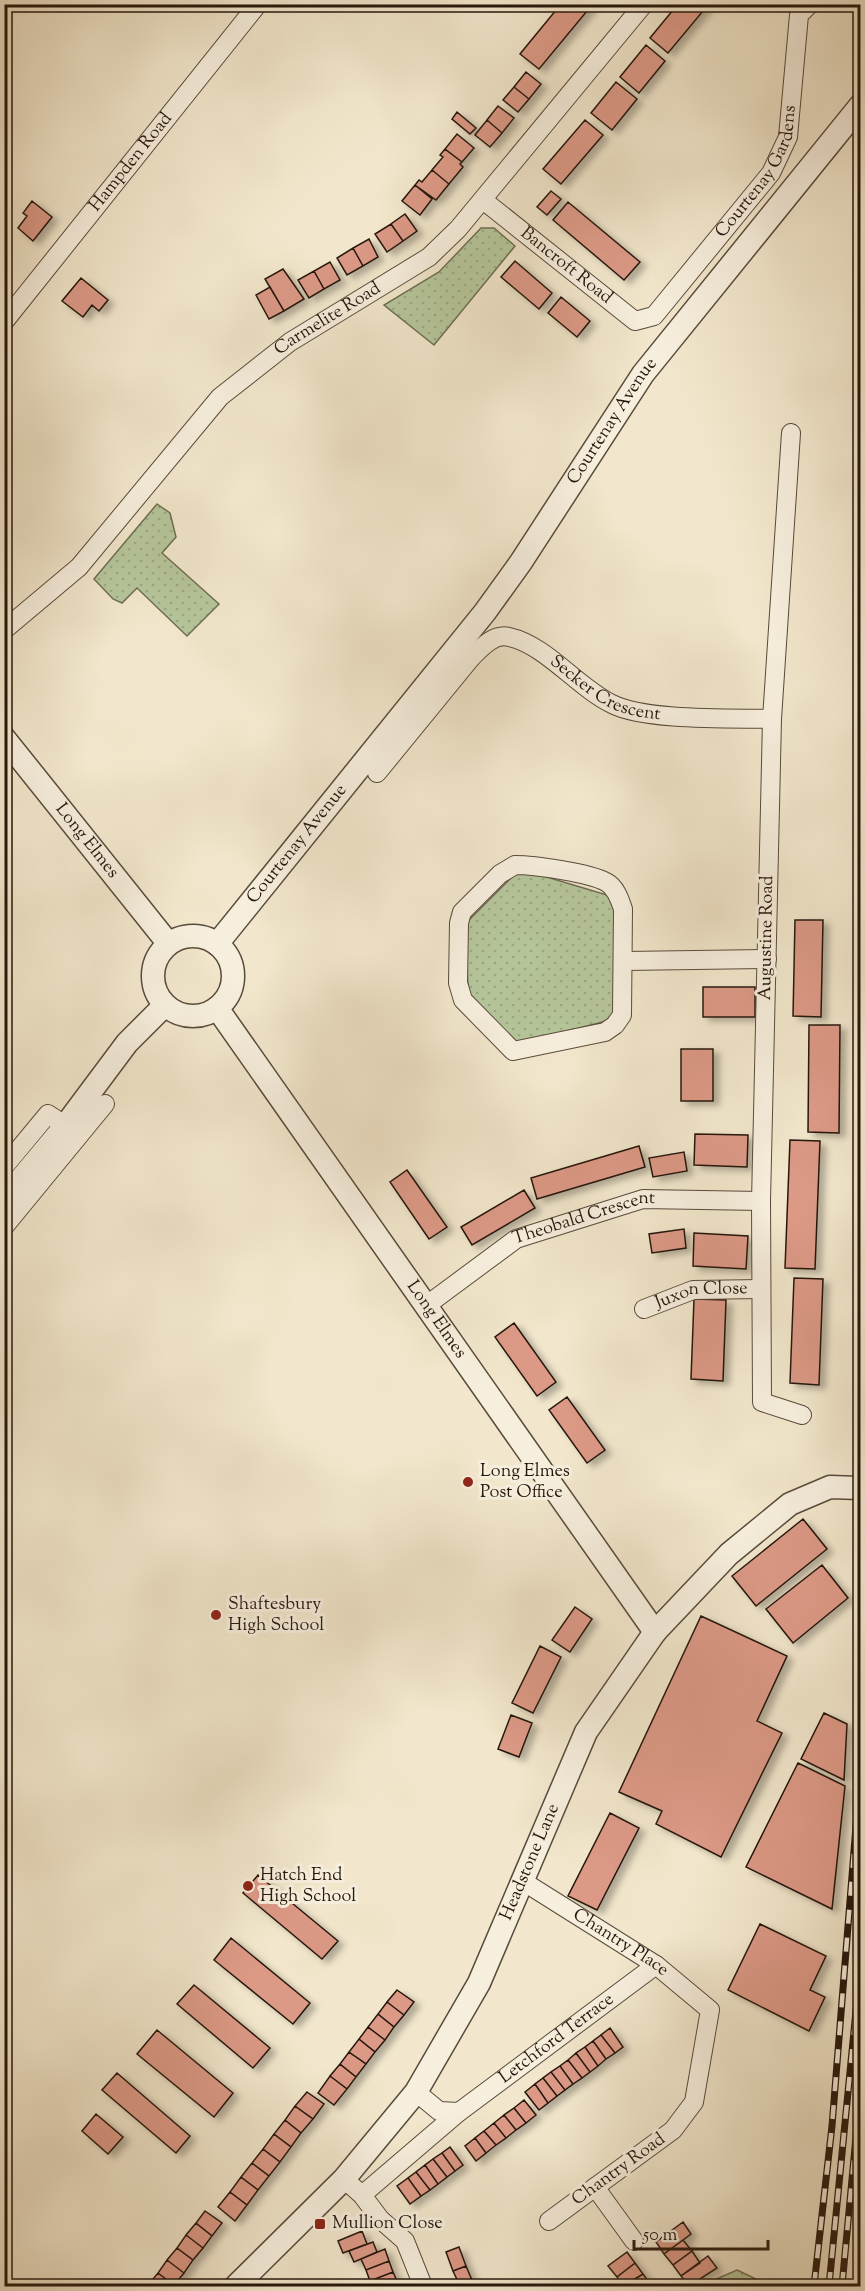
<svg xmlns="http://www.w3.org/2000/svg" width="865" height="2291" viewBox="0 0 865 2291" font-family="'Sorts Mill Goudy',serif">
<defs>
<pattern id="grass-dots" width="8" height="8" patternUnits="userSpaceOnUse" patternTransform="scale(1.5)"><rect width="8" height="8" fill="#b6c69b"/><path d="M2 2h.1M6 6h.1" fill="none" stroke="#9ca984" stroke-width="1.8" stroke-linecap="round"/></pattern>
<pattern id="park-tufts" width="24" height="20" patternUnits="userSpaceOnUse" patternTransform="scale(1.5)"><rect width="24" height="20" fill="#b6c69b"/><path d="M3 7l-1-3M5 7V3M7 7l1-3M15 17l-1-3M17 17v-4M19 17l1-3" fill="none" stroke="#9ca984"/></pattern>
<filter id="shadow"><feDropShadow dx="6" dy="4" stdDeviation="3" flood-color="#0004"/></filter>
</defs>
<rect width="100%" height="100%" fill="#f2e7cc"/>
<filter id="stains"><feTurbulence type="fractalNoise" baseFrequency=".00333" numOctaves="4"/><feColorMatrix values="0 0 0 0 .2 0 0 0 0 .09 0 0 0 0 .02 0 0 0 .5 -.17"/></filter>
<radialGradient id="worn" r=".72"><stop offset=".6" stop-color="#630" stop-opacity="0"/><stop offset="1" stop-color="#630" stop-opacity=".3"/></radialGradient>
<path fill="url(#grass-dots)" stroke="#6e6e54" stroke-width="1.5" d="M481,228H494L515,246L434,345L384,305L439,272Z
M157,504L170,513L176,537L162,553L219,604L187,636L137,588L122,603L113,599L94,579Z
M520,869L617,898L614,1019L518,1044L468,994L466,923Z"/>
<path fill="url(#park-tufts)" stroke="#6e6e54" stroke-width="1.5" d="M737,2270L771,2286H700Z"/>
<path fill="#dc9986" stroke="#26170c" stroke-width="1.5" filter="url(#shadow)" d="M561,4L592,5L539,69L520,54Z
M678,4L708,5L668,53L650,38Z
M646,45L665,61L639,93L620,77Z
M526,72L541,84L529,99L514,87Z
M616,82L637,99L612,130L591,113Z
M514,87L529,99L518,112L503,100Z
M498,106L514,118L502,133L487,120Z
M457,112L476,128L470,134L452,119Z
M487,120L502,133L490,147L475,135Z
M585,120L603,135L561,184L543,169Z
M457,134L474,148L462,162L445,149Z
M445,149L462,162L460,164L463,167L449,184L432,170L443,157L440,155Z
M432,170L449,184L436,200L415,185L419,180L422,182Z
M415,185L432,199L420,215L402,201Z
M551,191L561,199L547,215L537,207Z
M32,201L52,217L33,241L18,228L27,216L23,213Z
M568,202L640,262L624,280L553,220Z
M405,214L417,231L403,241L391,224Z
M391,224L403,241L387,252L375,234Z
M369,239L378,257L363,266L353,248Z
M353,248L363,266L347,275L337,258Z
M515,261L552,293L539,309L501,277Z
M330,262L340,280L324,289L314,271Z
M283,269L304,299L284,311L265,279Z
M314,271L324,289L309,298L298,280Z
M81,278L108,300L99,311L92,305L83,317L62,301Z
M270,287L284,311L269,319L256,295Z
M561,297L590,321L577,337L548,313Z
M795,920H823L821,1017L793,1016Z
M703,987H755V1017H703Z
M809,1025H840L839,1133L808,1132Z
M681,1049H713V1101H681Z
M695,1134L748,1135L747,1167L694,1165Z
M790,1140L820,1141L815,1269L785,1268Z
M639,1146L645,1167L537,1199L531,1178Z
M684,1152L687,1171L653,1177L649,1158Z
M407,1170L447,1227L429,1239L390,1182Z
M524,1190L535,1208L472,1245L461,1227Z
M684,1229L686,1248L652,1253L649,1234Z
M694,1233L748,1236L746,1269L693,1266Z
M794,1278L823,1279L819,1385L790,1383Z
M694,1299L726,1300L723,1381L691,1379Z
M514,1323L556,1382L537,1396L495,1337Z
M567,1397L605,1450L587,1463L549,1410Z
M803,1519L827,1549L756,1606L732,1576Z
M822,1565L848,1598L793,1643L766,1609Z
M575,1607L592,1619L570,1652L552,1640Z
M701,1616L787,1656L757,1721L782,1733L721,1857L656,1824L662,1811L619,1792Z
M540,1646L561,1657L533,1713L512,1703Z
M824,1713L847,1724L844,1780L801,1759Z
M511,1715L532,1723L519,1757L498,1749Z
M798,1763L845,1786L832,1909L746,1867Z
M610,1813L639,1828L597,1910L568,1896Z
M258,1875L338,1941L322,1959L243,1893Z
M760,1924L826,1956L810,1990L825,1997L809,2031L728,1990Z
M231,1938L310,2003L293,2024L214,1960Z
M194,1985L270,2048L253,2068L177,2004Z
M397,1990L414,2002L404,2015L387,2002Z
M387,2002L404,2015L394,2027L378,2014Z
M378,2014L394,2027L385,2040L368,2027Z
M368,2027L385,2040L375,2052L359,2039Z
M610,2028L623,2047L615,2053L601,2035Z
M157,2030L233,2093L214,2117L137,2054Z
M601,2035L615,2053L606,2059L593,2041Z
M359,2039L375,2052L366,2064L349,2052Z
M593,2041L606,2059L598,2066L585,2047Z
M585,2047L598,2066L590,2072L576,2053Z
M349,2052L366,2064L356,2077L340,2064Z
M576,2053L590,2072L582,2078L568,2060Z
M568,2060L582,2078L573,2084L560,2066Z
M340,2064L356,2077L347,2089L330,2076Z
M560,2066L573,2084L565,2090L551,2072Z
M551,2072L565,2090L557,2096L543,2078Z
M117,2073L190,2136L176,2153L102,2090Z
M330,2076L347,2089L334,2105L318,2093Z
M543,2078L557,2096L548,2103L535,2084Z
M535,2084L548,2103L539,2110L525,2092Z
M307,2092L324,2104L313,2119L295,2106Z
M524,2100L536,2115L526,2123L514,2108Z
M295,2106L313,2119L301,2133L285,2120Z
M514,2108L526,2123L516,2130L504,2115Z
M96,2114L123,2137L108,2154L82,2131Z
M504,2115L516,2130L506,2138L494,2123Z
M285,2120L301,2133L291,2147L274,2134Z
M494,2123L506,2138L496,2145L484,2131Z
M484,2131L496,2145L486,2153L475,2138Z
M274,2134L291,2147L280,2162L263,2149Z
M475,2138L486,2153L476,2161L465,2146Z
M450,2147L463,2165L455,2171L442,2153Z
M263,2149L280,2162L269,2176L252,2163Z
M442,2153L455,2171L447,2177L433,2159Z
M433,2159L447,2177L438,2184L425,2165Z
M252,2163L269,2176L258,2190L241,2177Z
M425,2165L438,2184L430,2190L416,2172Z
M416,2172L430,2190L421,2196L408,2178Z
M241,2177L258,2190L247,2205L230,2192Z
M408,2178L421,2196L410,2204L397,2186Z
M230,2192L247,2205L235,2221L218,2207Z
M205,2211L222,2223L212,2236L196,2223Z
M683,2222L691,2234L664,2254L656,2242Z
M196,2223L212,2236L203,2248L186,2235Z
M362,2231L367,2244L343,2253L338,2241Z
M186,2235L203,2248L193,2260L177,2248Z
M683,2240L692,2251L673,2265L664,2254Z
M373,2242L377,2252L354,2262L349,2251Z
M459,2247L466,2266L453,2271L446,2252Z
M177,2248L193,2260L184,2273L167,2260Z
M385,2249L389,2261L366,2270L361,2259Z
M692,2251L700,2263L681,2276L673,2265Z
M627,2252L635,2263L617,2277L608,2266Z
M708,2256L717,2268L689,2286L681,2276Z
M167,2260L184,2273L174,2285L158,2273Z
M389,2261L393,2272L370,2281L366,2270Z
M635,2263L643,2274L623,2286L617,2277Z
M466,2266L474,2285L460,2286L453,2271Z
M393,2272L398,2283L389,2286H372L370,2281Z
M158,2273L174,2285L173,2286L148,2285Z
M643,2274L651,2285L626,2286Z"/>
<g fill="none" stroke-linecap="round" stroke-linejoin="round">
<defs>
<g id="minor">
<path id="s1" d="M483,200L635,321L654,316L771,173L788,137L799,15L810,4"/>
<path id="s2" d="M4,322L258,4"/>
<path d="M791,433L772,719L761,1201L762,1402L802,1415"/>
<path id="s3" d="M4,630L79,567L220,397L290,342L429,257L458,229L644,4"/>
<path id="s4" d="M457,648L471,658C481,648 494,633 509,637C546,645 577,687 612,704C645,721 732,718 772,719"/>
<path d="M377,773L471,658"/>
<path d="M515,865C534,865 590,873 606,882C616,887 620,900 623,909L622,1015L615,1025L605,1032L513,1051L463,1000L458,983L459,923L462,912L500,874Z"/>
<path d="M625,961L767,959"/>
<path d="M4,1167L48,1114L77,1133"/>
<path d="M4,1227L105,1104"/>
<path id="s5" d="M427,1305L516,1239L643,1199L761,1201"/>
<path id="s6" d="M644,1309L693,1290L761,1289"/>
<path id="s7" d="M524,1882L656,1965L710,2010L694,2102L673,2130L549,2221"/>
<path id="s8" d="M416,2092L439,2111L459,2112L656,1965"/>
<path d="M344,2179L362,2195L380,2219L405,2241L423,2286"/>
<path d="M595,2187L634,2241"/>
<path d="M362,2195L459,2112"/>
</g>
<g id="tertiary">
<path id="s9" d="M4,738L168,943"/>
<circle cx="193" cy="976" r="40"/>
<path id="s10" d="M217,944L485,612L521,562L643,374L860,106"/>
<path id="s11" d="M217,1008L655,1632"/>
<path d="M4,1199L65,1126L127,1043L165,1005"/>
<path id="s12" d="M236,2286L344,2179L416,2092L479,1983L586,1732L655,1632L729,1554L790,1504L830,1487L860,1488"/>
</g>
</defs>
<use href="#minor" stroke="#594b3c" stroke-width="20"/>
<use href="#tertiary" stroke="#594b3c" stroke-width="25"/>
<use href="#minor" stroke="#f7efde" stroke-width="18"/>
<use href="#tertiary" stroke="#f7efde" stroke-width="22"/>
<defs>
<path id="rail" d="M814,2286L832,2126L860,1776
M829,2286L860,1970
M842,2286L860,2094
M859,2286L860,2273"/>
</defs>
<use href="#rail" stroke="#26170c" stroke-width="7"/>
<use href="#rail" stroke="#f7efde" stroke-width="4.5" stroke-dasharray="14" stroke-linecap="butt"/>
</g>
<g fill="#8f2418" stroke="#f7efde" stroke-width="2">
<circle cx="468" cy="1482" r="6"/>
<circle cx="216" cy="1615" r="6"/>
<circle cx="248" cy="1886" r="6"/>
<rect x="314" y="2218" width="12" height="12" rx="3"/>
</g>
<g text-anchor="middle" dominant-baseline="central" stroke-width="6" stroke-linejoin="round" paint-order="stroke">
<g font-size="18" fill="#26170c" stroke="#f7efde">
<text stroke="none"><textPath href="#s2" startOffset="204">Hampden Road</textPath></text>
<text stroke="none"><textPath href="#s1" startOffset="394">Courtenay Gardens</textPath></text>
<text stroke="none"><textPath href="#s1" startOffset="106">Bancroft Road</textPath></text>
<text stroke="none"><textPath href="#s3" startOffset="452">Carmelite Road</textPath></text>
<text stroke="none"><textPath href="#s10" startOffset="656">Courtenay Avenue</textPath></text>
<text stroke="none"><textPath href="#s4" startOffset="174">Secker Crescent</textPath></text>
<text stroke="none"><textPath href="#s9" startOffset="132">Long Elmes</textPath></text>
<text stroke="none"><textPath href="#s10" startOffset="128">Courtenay Avenue</textPath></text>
<text transform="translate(767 938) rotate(-89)">Augustine Road</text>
<text stroke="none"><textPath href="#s5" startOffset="182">Theobald Crescent</textPath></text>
<text stroke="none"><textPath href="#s6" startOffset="60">Juxon Close</textPath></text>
<text stroke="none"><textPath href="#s11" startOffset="381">Long Elmes</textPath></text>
<text stroke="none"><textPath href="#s12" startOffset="522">Headstone Lane</textPath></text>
<text stroke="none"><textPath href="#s7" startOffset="114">Chantry Place</textPath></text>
<text stroke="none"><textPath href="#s8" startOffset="172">Letchford Terrace</textPath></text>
<text transform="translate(619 2170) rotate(-36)">Chantry Road</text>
</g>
<g font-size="18" fill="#26170c" stroke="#f7efde" text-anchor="start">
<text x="480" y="1472">Long Elmes<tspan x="480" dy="21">Post Office</tspan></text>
<text x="228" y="1605">Shaftesbury<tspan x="228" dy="21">High School</tspan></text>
<text x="260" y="1876">Hatch End<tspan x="260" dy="21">High School</tspan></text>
<text x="332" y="2224">Mullion Close</text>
</g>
</g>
<rect width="865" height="2291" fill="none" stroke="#f2e7cc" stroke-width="24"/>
<rect x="6" y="6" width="853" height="2279" fill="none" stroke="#26170c" stroke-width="3"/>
<rect x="12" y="12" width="841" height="2267" fill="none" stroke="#26170c" stroke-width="1.5"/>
<path d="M634 2240v9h134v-9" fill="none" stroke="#26170c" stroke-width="3"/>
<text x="643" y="2240" font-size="18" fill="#26170c" stroke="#f7efde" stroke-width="4.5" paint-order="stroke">50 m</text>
<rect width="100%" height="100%" filter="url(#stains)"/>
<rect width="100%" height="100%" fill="url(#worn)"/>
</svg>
